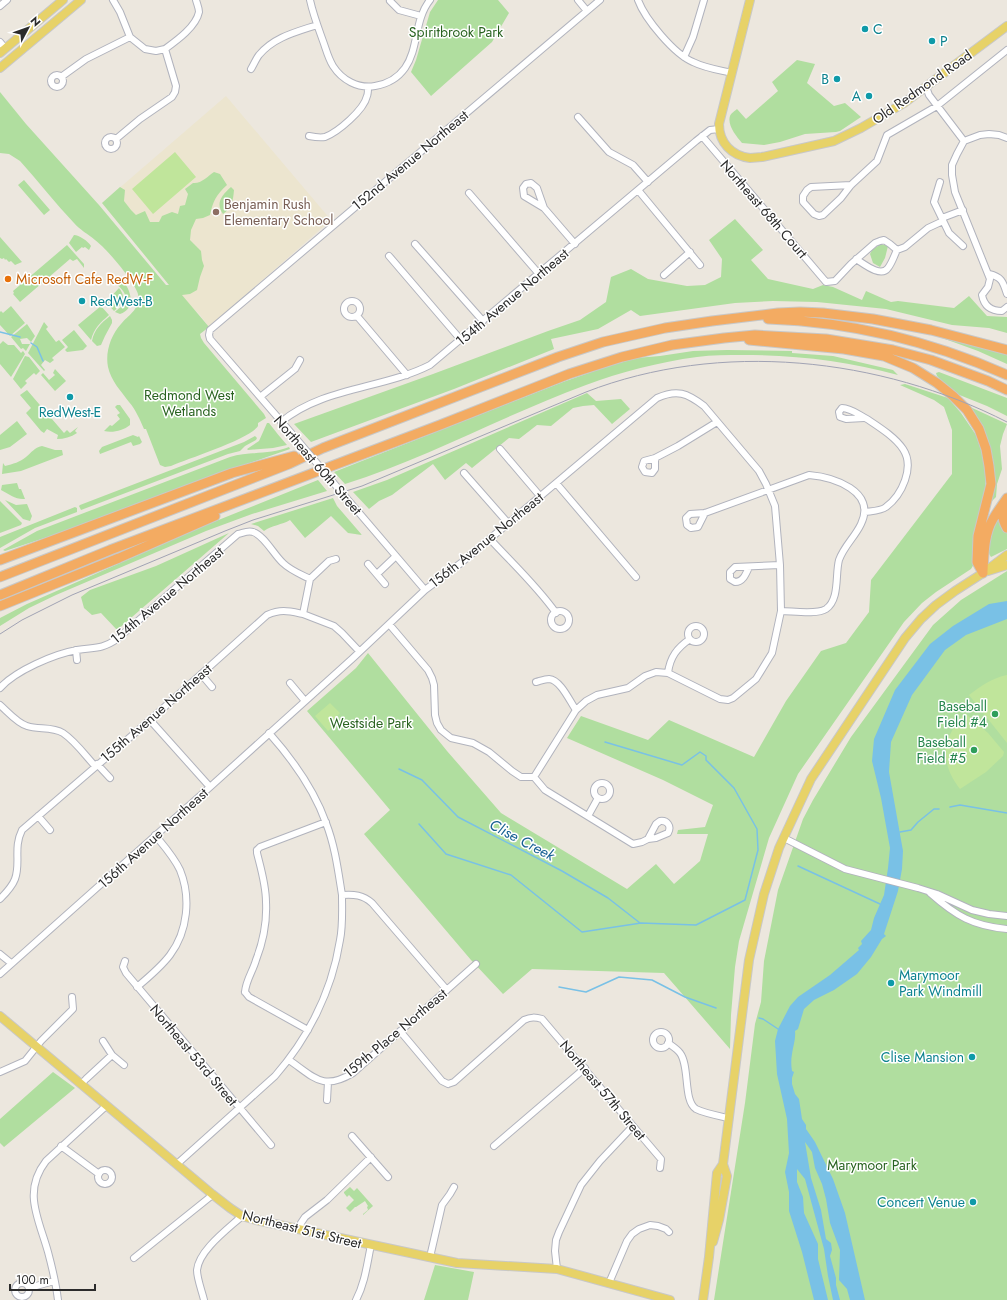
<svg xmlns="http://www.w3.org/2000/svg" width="1007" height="1300" viewBox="0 0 1007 1300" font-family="Jost,sans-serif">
<rect width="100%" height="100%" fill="#ece7de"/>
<path fill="#ece5cf" d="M226,96L331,220L209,327L200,315L170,286L102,203Z"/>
<path fill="#b0de9f" d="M438,0H498L509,13L492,42L431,96L411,72L416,60L430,12Z
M797,60L815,64L807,83L834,106L845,103L861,117L840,131L836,132L805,134L780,142L764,145L742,143C736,136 727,125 730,116C731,113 735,111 737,109L746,119L778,91L772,82Z
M0,92L26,124L99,205L166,285H169L102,203L120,187L125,190L124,201L131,210L136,215L145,211L150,222H159L162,216L172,212L178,214L180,206L185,205L188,194L185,189L193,183C201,184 208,176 214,172L220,174L227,185C216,195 213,201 210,215L203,218L196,219L191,230L190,240L201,251L202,260L204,266L200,277L197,290L190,294L182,295L209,327L200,334L201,338L204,343L264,414L266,418L258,423V426C250,439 189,458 171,466L165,467L160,465L146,429H144C140,420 136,410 129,402C121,391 111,381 108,367C105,352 111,335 121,324C129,314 140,310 138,294C135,282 106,248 95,240C88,234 80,230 74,223C55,203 38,181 20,161L9,154L0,153Z
M24,180L50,210L44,215L18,185Z
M231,187L234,190C233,201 232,207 223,214C215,203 222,195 231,187Z
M735,219L763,250L751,260L768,279L813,289L823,285L833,287L862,300L866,291L891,302L898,301L954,308L969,296L987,316L1007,317V333L989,328L952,325L886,309L817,302L773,301L735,303L640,316L631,310L598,329L551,339L554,349L454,389L311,442L294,424L433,374L548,331L580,320L606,302L611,277L631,269L648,279L687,286L705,285L721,277L722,259L709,240Z
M74,235C79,235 88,241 91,246L89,250L85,247L83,248L82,247L76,252L69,243Z
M0,237L22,262L15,265L11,261L9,262L6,259L5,260L4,258L2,259L0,258Z
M881,244L888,246L885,258L880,267L873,263L870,254L872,250Z
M67,245L84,264V268L77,259L73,261L70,259L20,302L13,294L14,293L13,291Z
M119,278L121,279C131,288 137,309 120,314L115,312C118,309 123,306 125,302C128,294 120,286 114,283V282Z
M119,288C127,298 122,304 114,311L106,302Z
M11,306L25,323L10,336L0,325V312L1,311L3,313Z
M101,306L109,315C100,323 94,328 91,340L78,325Z
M110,316L112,320V323L105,336L101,345L97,346L92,341C94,330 101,323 110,316Z
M44,322L48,327L46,329L56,342L59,340L65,347L52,358L54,360L50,363L45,360L41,365L45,370L44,371L28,353Z
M27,324L35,336L31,342L27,338L20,339L22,344H30L26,351L23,348L21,349L11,337Z
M74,330L87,346L83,350L67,352L65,350L68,347L62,340Z
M934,335L1007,354V364L978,351Z
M3,341L8,345H14L21,353L23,351L25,354L11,377L0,364V344Z
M727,350L792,351V353L833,356L893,370L898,375C847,361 795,355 742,355C727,355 712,355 697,357C659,362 621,372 586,385C504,415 428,458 345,484L334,472L563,382L606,367L636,358L660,356L693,351Z
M25,356L29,357L40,371L36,375L34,373L25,381L27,383L21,389L13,379Z
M55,369L66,381L55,391L41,375L43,373L49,380L55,375L53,373Z
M939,372L1007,398V416L987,406L957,394L950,389L937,376L936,373Z
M905,384L948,398L961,413L976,435L982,453L986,474L985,494L974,534V564L971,569L936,592L922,603L904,622L798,774L769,838L739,941L735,967L731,1015L730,1049L664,973L532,969L503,994L471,960L364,834L390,810L307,711L356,668L368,653L447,751L501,813L627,889L656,864L674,884L700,861L708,834H677L678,830L705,827L713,805L663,780L567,738L581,716L648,740L669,720L754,757L786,701L821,651L846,643L869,612L871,580L952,474V430L944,407L934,400L900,385Z
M27,390L64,433L67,430L70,433L78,427L75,431L77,433C71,437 64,439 57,439L58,435L47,429L44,433L41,431L26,413L31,408L20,395Z
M587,393L596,401L621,399L630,409L612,424L594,405L583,406L573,408L551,426L537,425L519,439L509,438L472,468L466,463L445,480L433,464L392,495L379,501L369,509L353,492L387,480Z
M117,405H120L130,419V425C123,431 112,433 104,431L110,425L112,426L120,419L117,415L120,413L115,407Z
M968,406L1007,424L1003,434L1000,446L1002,469L997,484L996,497L992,501C993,492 994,484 994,476C994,450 981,428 968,406Z
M17,421L27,434L10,447L0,450V435Z
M267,423H269C275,431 281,438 287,445L273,448L248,450L247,449L259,441Z
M133,435L138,437L139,436L142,442L140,444L133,446L131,442L100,454L99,451L102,447Z
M255,436L257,438L256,440L245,446L240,451L228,454L81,510L79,506L80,505L244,442Z
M42,446L55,450H62L63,455L21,471L2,474L3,463L5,466C13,464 20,462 26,457C32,452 34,448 42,446Z
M289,447L290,449L235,468L90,523L5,551L3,550L37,531L230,457C249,451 270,455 289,447Z
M318,480L327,491L252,514L206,531L56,595L29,608L0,626V618L27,604L211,523Z
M17,483L19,489H21L25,499C16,500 9,494 1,490L2,485Z
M333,498L337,506L362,535L348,533L331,516L305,538L290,520C282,525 272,525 264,531L258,526L251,524Z
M5,500L16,505L27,504L32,516L30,521L23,519Z
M0,501L22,523L21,525L0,533Z
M75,507L77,508V512L35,528L0,548V537Z
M998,518L1007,532V549L991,557C983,545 993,529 998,518Z
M229,533L117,630L101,613L92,615L84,608L81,597L90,590L156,566Z
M1007,571V1300H714L745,1103L755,1024L761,1002L764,961L778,890L803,819L813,800L851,737L933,625L961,600Z
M53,1072L75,1088L4,1147L0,1143V1119Z
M350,1187L354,1191L357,1188L373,1206L363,1215V1214L368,1210L367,1207L368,1206L365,1201L356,1207H355L350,1212L346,1208L354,1200L349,1195L347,1197L344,1193V1192Z
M435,1265L474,1272L468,1300H424Z"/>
<path fill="#c0e59b" d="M175,152L196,177L153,214L132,189Z
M1007,675V743L969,695C981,686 992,678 1007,675Z
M330,703L340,713L334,719L338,723L328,731L315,716Z
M965,713L988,733L1004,752L1003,756L986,772L960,789C939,762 942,738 965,713Z"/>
<path fill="#79c1e6" d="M1007,601V619L966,635L945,650L912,695L891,742L889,772L903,851L902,869L898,891L884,934L886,936L882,939L871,957L857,974L834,990L814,1000L804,1009L798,1029L795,1031C796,1039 793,1046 792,1054C791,1059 791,1065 792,1071L794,1072L792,1078V1084L795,1094L799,1099L802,1119L806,1125V1129L815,1142L833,1179L845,1213L865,1300H850L847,1289L839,1280L840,1250L830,1223L826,1199L822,1184L815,1168L812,1152L805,1142L811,1178L821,1210L826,1239L831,1243L832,1250L830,1256L836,1278V1285L840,1300H833L828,1276L824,1249L805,1179L797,1169V1182L803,1197L804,1213L818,1244V1259L828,1300H814L802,1252L789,1211V1192L785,1172L789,1153L787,1119L777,1074L775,1041L778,1029L790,1006L798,997L830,975L859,950L858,948L862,944L861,941L871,930L874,918L884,895L888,868L890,848L881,798L872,761L874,739L895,690L930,644L953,626L989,604Z"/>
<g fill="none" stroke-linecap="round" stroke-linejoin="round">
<path stroke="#79c1e6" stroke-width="1.5" d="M0,332L20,337
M31,343L37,347L43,361
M399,769L422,780L458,817L562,871L608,898L640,923
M950,807L960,805L1007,813
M419,824L446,854L511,875L582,932L641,923L696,925L745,900L758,850L757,829L734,788L706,760V756L700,752L682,765L605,742
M900,832L911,830L918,822L934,809H939
M798,866L880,904
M559,987L586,992L619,977L652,980L685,997L716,1008
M759,1018L763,1019L778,1029"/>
<defs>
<path id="minor" d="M113,0L120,12L130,37L145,49L156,51L165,49
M310,0C313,14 318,27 323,41C326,49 328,58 333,66C342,80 358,89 375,86C387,84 398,78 405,68C419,48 414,20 430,0
M578,0L587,11
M638,0C645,19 674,54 693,62C705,68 719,70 732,73
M390,1L399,10L421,16
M0,6L7,0
M0,42L5,48
M684,57L693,37L704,0
M251,69C254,64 256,59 259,55C274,37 296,32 317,25
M51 81a6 6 0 1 1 12 0a6 6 0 1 1-12 0Z
M61,77L86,59L130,37
M926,87L929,95L964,141
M578,117L609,152L633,165L648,182
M309,136C314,137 320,138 325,137C338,132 364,110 367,96C368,94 368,90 368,87
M702,136L826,282L835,281L851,264L875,243L880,241L884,240L890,244L897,250
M105 143a6 6 0 1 1 12 0a6 6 0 1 1-12 0Z
M1007,138L999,135L989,134L980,135L964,141L957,154L952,165V175L955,192L990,279L988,287L982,295C984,306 991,311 1002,311L1007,307
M116,139L140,119L172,97L175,92L176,86L165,49C176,41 196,27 199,12C199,8 197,4 196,0
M940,182L934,202L949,233L963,246
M531,183L537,188L544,208L524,196L523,188L526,184Z
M851,185L811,187L807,190L803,196V202L814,214L819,216L823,215L841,198L851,185L877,161L887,135L937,106L1007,50
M638,190L700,265
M469,193L539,274
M544,208L575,244
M942,218L963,210
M415,244L483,321
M389,256L461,340
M856,259C864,264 881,278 888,268C892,263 894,256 897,250L905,247L928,228L943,221
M989,274C1002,277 1003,282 1007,294
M664,275L690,252
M344 309a8 8 0 1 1 16 0a8 8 0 1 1-16 0Z
M357,316L407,375
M260,397L295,369L300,360
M864,418L846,419L840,417L839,412L842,408C851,408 859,415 867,419C879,427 895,437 903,449C915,467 902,495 886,507C881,511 872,511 865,512
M281,422C323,387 383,389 430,365L696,141L710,130L719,129
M293,435L210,339L209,335L210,330L600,0
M500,449L540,496
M655,458V469L652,473L645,472L642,467L644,461L655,458L678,446L717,422
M464,473L508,523
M556,483L636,577
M343,494L425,590
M705,513L698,527L691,528L687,525L686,518L690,514L705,513L809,475C833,477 877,491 861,524C855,537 844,546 839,560C835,575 840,599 826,609C817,615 792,611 781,611
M490,539C512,563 537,586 556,613
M368,564L385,584
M749,567C746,574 743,582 735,582L730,579V572L735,567L780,565
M377,574L396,556
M551 620a9 9 0 1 1 18 0a9 9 0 1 1-18 0Z
M303,614L334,626L342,633L359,651
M389,624L428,670L432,678L434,685L435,715L437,723L441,730L451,738L473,743L489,752L512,771L521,777H534L545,790L633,844L642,842L648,839
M688 634a8 8 0 1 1 16 0a8 8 0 1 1-16 0Z
M76,650L77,660
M668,673C670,657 677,648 690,639
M201,674L212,687
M536,682C540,681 545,679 549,679C561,680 570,702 576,710
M290,683L305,701
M0,688C15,671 54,654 77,650C94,647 101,650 117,639L238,534C243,533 248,530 253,532C264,535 274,555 283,563C290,570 300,574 310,579
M0,705C8,712 17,723 27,726C38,730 52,726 63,733C75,741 85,755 95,766
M150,720L210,787
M269,733C293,760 314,789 326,823C335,846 338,870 342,895C354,894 363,895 372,903L447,990
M97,764L110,778
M594 791a8 8 0 1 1 16 0a8 8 0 1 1-16 0Z
M38,816L50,830
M588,816L598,798
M660,821C667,820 672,826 668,833L656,838L648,839L656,824Z
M784,838L845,869L918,888L937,894L972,910L989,914L1007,916
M257,850L260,847L326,822
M930,893C956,916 973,926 1007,929
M0,899C6,893 12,887 15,879C21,863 13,848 22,830L150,720L267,615C281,609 288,611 303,614L310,579L329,561L336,559
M0,954L11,963
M125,961L123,967L126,973L271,1145
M0,974L210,787L353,658L425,590L461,563L657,398C677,389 687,393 704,406L759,471L766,484L775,506L780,565L781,611L772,653L756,679L733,698L728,700L720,699L668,673L656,672L645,676L628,688L597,695L586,701L576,710L534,777
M137,987C149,977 161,967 170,955C188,931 191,897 180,870C174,857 164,846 155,835
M245,992C246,980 253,971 256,960C263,942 267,921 266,902C266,885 261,869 257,853V850
M245,992L249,997L308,1030
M400,1031L442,1081L448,1084
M653 1040a8 8 0 1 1 16 0a8 8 0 1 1-16 0Z
M103,1041L112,1055L124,1065
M668,1043C672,1046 677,1049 680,1053C690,1066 683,1101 696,1109C704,1113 719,1116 728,1118
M289,1060C315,1078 323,1091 353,1073L476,964
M0,1072L25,1061L41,1041L73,1009L72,997
M81,1084L86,1079L112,1055
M448,1084L454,1082L524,1020C531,1017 535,1017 542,1019L661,1159L660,1168
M327,1100L328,1082
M352,1136L388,1177
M61,1146L99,1174
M494,1146L585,1068
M177,1164L275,1076C308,1038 332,991 340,940C343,925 342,910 342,895
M98 1177a7 7 0 1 1 14 0a7 7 0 1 1-14 0Z
M300,1230L301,1223L305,1217L327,1200L371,1157
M430,1257L442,1205L450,1194L454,1187
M134,1258L210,1197L212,1194
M557,1269L555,1251L556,1240L559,1232L581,1185L600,1161L633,1126
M15 1290a7 7 0 1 1 14 0a7 7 0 1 1-14 0Z
M609,1283L627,1241L632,1234L639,1229L650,1225L658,1226L666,1229L669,1232
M29,1288L54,1281
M58,1300C56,1284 52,1267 48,1252C39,1219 22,1192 46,1161L106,1106
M204,1300C202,1291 197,1279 197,1270C199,1250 228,1229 242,1216
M356,1300C365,1283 367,1264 371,1245"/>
<path id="major" d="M750,0L719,124C719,143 732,156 750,158L762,157L834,141L861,128L904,103L1007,26
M0,53L63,0
M0,68L81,0
M988,571L1007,565
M0,1016L212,1194L230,1208L242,1216L256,1220L457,1263L557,1269L670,1300
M713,1242L719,1220L727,1176L723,1164
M703,1300L709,1257L717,1173L723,1164L749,960L764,894L779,848L811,779L905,638L921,619L936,605L955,591L983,573L1007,555"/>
<path id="highway" d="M768,319C851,322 931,341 1007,375
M749,340L844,349L884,356L913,368L937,383L953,396L967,410L979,429L986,449L989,466L991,484L978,536L977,562L983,573
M1005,505C1001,513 1002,520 1007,528
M0,560L232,473L294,456
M983,571C984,554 984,534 993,519C997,512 1002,505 1007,498
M0,577L289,464L323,448L558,357L603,342L665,328L712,321L778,313L800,312L823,313L873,319L931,330L1007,350
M0,595L110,550L440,425L569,374L622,357L672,345L724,338L755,335L826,339L893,350L931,360L988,381L1007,390
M0,606L119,558L215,516"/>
</defs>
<use href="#minor" stroke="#b1b3bd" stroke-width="8"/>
<use href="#major" stroke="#c8c8c8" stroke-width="10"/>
<use href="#highway" stroke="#c8c8c8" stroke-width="11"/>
<use href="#minor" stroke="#fff" stroke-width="6"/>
<use href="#major" stroke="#e7d268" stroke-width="8"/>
<use href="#highway" stroke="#f3ab62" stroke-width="9"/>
<path stroke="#a1a3b4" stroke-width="1" d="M0,634L22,620L72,595L225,531L253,520L362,486L586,392C720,340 880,357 1007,422"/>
<defs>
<path id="minor-bridge" d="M293,435L343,494"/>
</defs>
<use href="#minor-bridge" stroke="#b1b3bd" stroke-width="8" stroke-linecap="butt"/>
<use href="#minor-bridge" stroke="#fff" stroke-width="6"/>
</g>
<g fill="#0f9aa8" stroke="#fff" stroke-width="1.5">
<circle cx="865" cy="29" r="4"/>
<circle cx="932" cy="41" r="4"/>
<circle cx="837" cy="79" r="4"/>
<circle cx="869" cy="96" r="4"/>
<circle cx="82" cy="301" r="4"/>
<circle cx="70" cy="397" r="4"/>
<circle cx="891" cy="983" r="4"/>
<circle cx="972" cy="1057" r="4"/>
<circle cx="973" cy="1202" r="4"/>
</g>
<circle fill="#8d6e63" stroke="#fff" stroke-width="1.5" cx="216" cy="212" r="4"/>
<circle fill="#e8710a" stroke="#fff" stroke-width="1.5" cx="8" cy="279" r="4"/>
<g fill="#2e9e5b" stroke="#fff" stroke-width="1.5">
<circle cx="995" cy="714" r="4"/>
<circle cx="974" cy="750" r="4"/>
</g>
<g text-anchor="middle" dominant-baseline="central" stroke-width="3" stroke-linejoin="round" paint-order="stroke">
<g font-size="14" fill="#0d838f" stroke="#fff" text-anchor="start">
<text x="873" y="29">C</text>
<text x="940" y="41">P</text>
<text x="829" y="79" text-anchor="end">B</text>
<text x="861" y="96" text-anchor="end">A</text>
<text x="90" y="301">RedWest-B</text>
<text x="70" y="412" text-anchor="middle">RedWest-E</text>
<text x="899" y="975">Marymoor<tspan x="899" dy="16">Park Windmill</tspan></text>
<text x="964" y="1057" text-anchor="end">Clise Mansion</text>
<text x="965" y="1202" text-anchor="end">Concert Venue</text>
</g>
<g font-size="14" fill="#296320" stroke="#fff">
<text x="456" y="32">Spiritbrook Park</text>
<text x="189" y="395">Redmond West<tspan x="189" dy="16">Wetlands</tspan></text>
<text x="371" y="723">Westside Park</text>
<text x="872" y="1165">Marymoor Park</text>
</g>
<g font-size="14" fill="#2b2b2b" stroke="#fff">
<text transform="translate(922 87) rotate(-35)">Old Redmond Road</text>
<text transform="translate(410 160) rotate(-40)">152nd Avenue Northeast</text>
<text transform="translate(764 209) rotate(49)">Northeast 68th Court</text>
<text transform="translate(512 297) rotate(-40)">154th Avenue Northeast</text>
<text transform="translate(318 465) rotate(49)">Northeast 60th Street</text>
<text transform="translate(486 540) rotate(-39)">156th Avenue Northeast</text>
<text transform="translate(167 595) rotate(-40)">154th Avenue Northeast</text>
<text transform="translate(156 713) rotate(-41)">155th Avenue Northeast</text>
<text transform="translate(153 838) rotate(-42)">156th Avenue Northeast</text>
<text transform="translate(395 1033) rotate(-40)">159th Place Northeast</text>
<text transform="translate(194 1055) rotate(50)">Northeast 53rd Street</text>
<text transform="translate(603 1090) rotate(50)">Northeast 57th Street</text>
<text transform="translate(302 1229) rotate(14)">Northeast 51st Street</text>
</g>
<g font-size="14" fill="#785e54" stroke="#fff" text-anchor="start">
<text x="224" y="204">Benjamin Rush<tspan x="224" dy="16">Elementary School</tspan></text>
</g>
<g font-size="14" fill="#c56008" stroke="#fff" text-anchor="start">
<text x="16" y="279">Microsoft Cafe RedW-F</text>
</g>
<g font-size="14" fill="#27864d" stroke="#fff" text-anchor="end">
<text x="987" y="706">Baseball<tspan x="987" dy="16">Field #4</tspan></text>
<text x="966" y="742">Baseball<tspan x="966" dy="16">Field #5</tspan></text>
</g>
<g font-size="15" font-style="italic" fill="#176093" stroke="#fff">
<text transform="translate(522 840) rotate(28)">Clise Creek</text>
</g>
</g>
<g transform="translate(28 28) rotate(49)" stroke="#ffffff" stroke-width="3" paint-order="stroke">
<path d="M0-3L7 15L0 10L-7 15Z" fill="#2b2b2b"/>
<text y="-6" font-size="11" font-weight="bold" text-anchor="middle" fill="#2b2b2b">N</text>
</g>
<path d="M10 1284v6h85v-6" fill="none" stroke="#2b2b2b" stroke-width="2"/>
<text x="16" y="1284" font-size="12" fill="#2b2b2b" stroke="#ffffff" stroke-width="3" paint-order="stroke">100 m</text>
</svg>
